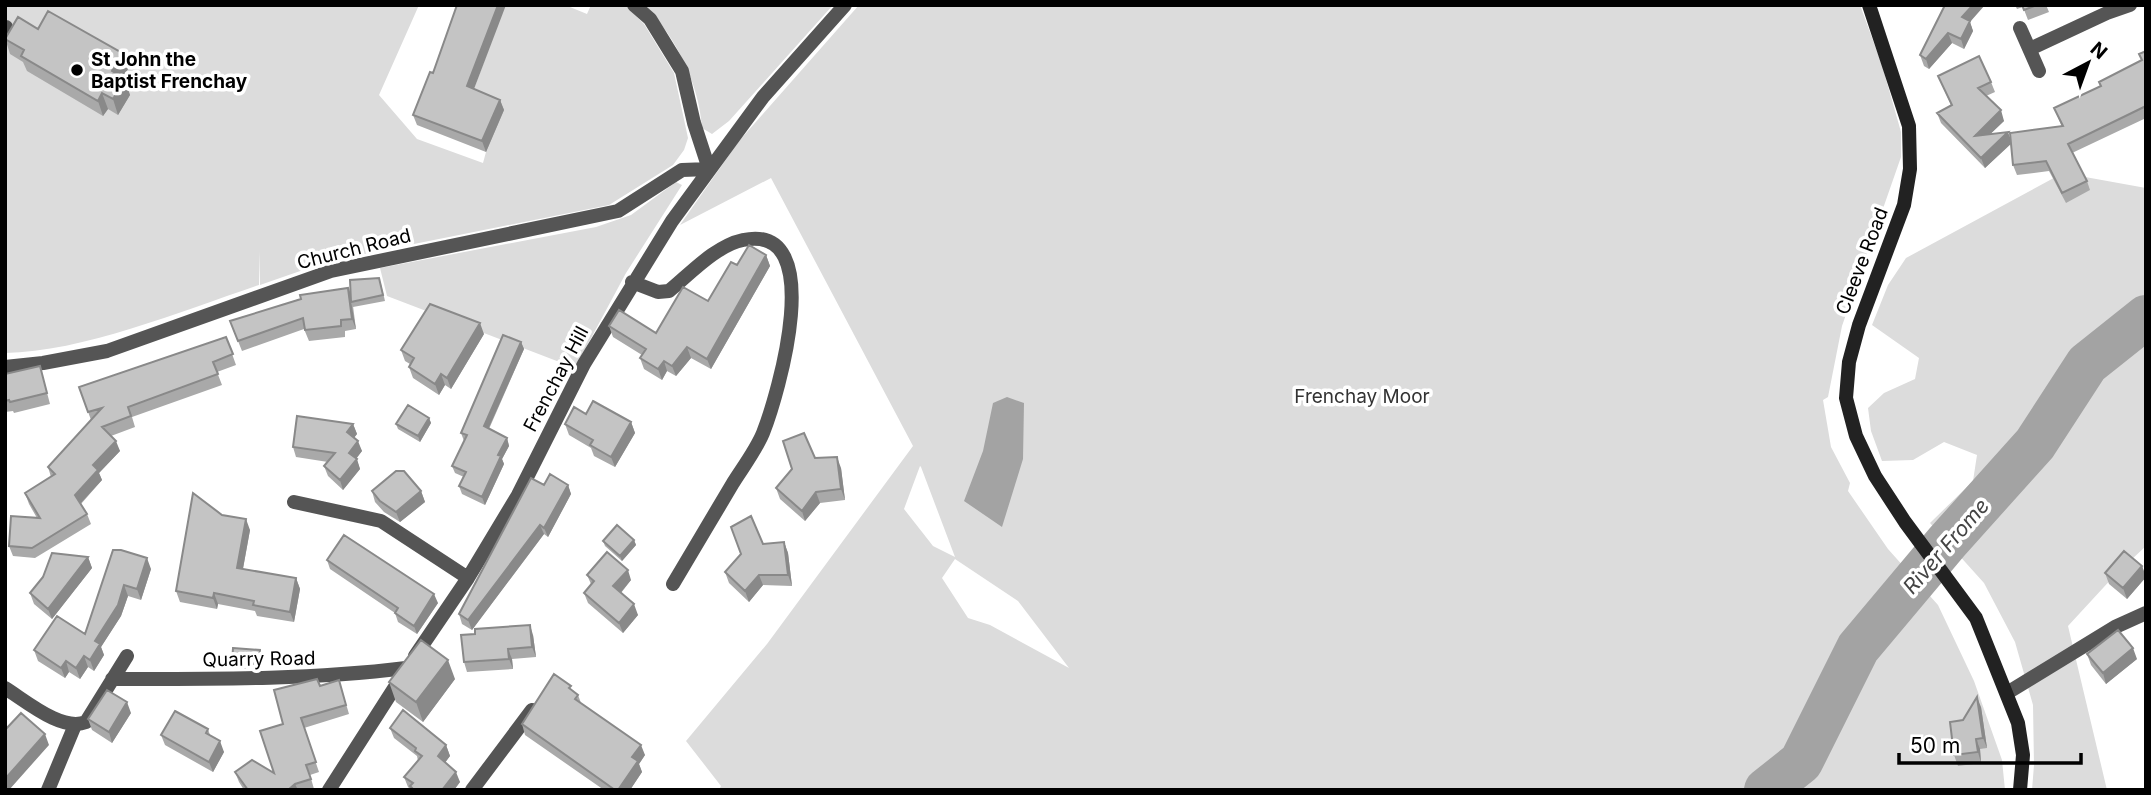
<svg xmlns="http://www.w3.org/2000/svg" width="2151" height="795" viewBox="0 0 2151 795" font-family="Inter,sans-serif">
<rect width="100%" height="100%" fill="#fff"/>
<path fill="#dcdcdc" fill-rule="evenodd" d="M5,5H419L379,95L417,139L483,163L486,152L471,97L505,5H565L587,14L591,5H625L644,24L674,73L688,138L684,150L673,165L609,205L329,261L260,285V251L259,285C184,310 83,352 5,353Z
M645,5H833L729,121L712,134L702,128C699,83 676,38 645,5Z
M859,5H1860L1882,65L1901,132V157L1842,326L1828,397L1823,400L1831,447L1850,483L1848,491L1888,549L1938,605L1974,681L2002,760L2005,790H719L721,786L686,741L767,644L913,446L771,178L680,225L739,141ZM920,466L921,467L955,557L933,546L904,509ZM955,559L1018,601L1069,668L990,625L968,618L942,578Z
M2063,173L2146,188V546L2115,575L2068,626L2107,790H2032L2034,765L2033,705L2015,642L1984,583L1930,523L1973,481L1977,455L1944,442L1913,460L1882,461L1871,431L1868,408L1884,393L1915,379L1919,358L1872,325L1888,285L1906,258Z
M676,182L682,185L626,273L575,368L387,296L380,268L596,227L631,215Z"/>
<path fill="#a3a3a3" d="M1007,397L1024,403L1023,459L1002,527L964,501L983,451L993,403Z"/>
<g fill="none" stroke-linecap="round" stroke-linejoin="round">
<path stroke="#a3a3a3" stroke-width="44" d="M1766,790L1801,762L1858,648L1947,542L2035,444L2087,364L2146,317"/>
<path stroke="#555" stroke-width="14" d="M5,27H6
M48,790L75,725"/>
<path stroke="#555" stroke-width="14" d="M634,5L650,19L682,71L694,123L709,169
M2020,28L2039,71
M2030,49L2107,13L2130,5
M632,282L658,292L669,291C690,274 715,246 743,240C829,222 778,395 763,433C756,450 743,467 733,483C713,517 693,550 673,584
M5,367L43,363L107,351L331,271L618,211L682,170L709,169
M294,502L381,521L468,578
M415,656L468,578L518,495L584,364L672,221L763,97L845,5
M112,679C211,679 308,680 406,668
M5,688C26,701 62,732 86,722L127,656
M2007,693L2115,627L2146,613
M329,790L402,676
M472,790L532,710"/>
<path stroke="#222" stroke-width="14" d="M1869,5L1909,126L1910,169L1904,205L1859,325L1849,362L1846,398L1856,436L1875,476L1905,522L1976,618L2018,723L2023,755L2020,790"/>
</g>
<path fill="#a9a9a9" d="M1945,5L1970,22L1973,31L1964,49L1952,43L1929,69L1924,66L1920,55Z
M2015,5H2046L2049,12L2028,20L2023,7L2017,9Z
M38,29L122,53L128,69L122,78L130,95L118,115L108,109L103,116L27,71L23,62L10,54L5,38Z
M2146,51V118L2072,153L2087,181L2090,190L2066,203L2049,171L2017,175L2013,165L2011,143L1985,168L1941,123L1937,113L1951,105L1938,76L1991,82L1995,92L1986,96L2004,121L1990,134L2010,139L2062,127L2054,108L2101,86L2099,82L2142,60L2139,54Z
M474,89L500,100L504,110L486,152L417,125L413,115Z
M766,255L770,266L711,369L691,358L676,376L667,371L662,380L644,369L640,358L642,355L613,337L609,326L656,333L708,301L737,265Z
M381,284L385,301L353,307V306L356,329L345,331V337L309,341L304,329L242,351L230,321L351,297Z
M484,334L451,389L445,385L439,395L413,378L409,367L410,364L405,361L401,350Z
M226,337L236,365L217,372L222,385L132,417L135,427L111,436L120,451L99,473L102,480L81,504L87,514L91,524L35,558L13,556L9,546L37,518L29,504L25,493L51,477L48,467L91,420L79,387Z
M521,342L524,349L489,429L507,438L509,446L502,459L504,464L485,505L462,494L459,486L464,477L455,473L452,466L464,441L461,433Z
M40,366L50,404L14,413L13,411L5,412V374Z
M586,414L631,422L635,433L615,467L594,456L591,448L569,435L565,424Z
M429,418L431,423L420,442L398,429L396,424Z
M353,424L357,434L354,437L362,451L356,458L360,469L343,490L328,476L324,466L328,462L296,457L293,447Z
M815,458L841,468L845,500L820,503L805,521L780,499L776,488Z
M568,485L571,494L548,537L544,534L472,630L462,624L459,614Z
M372,491H421L425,502L400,522L384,512L375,502Z
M222,515L250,530L243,569L296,578L300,589L294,622L257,616L255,611L218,604L217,609L180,602L176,591Z
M634,540L636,545L622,561L605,546L603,541Z
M784,542L788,553L792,586L763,585L749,602L729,583L725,572L763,544Z
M113,550L151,569L141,600L128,596L121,616L101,647L104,655L94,671L88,667L80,679L69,672L65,678L38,661L34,650L85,634Z
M88,557L92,568L52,619L34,604L30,593Z
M327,560L438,603L417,634L398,622L395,613L330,569Z
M2142,566L2146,577L2127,599L2109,584L2105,573Z
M587,575L631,580L621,593L638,615L623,633L588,603L584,593L591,584Z
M475,634L533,635L536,657L512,659L513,669L467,672L464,662Z
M2087,654L2137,659L2106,684L2091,665Z
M262,655L261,668L234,669L232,663Z
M455,679L423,722L396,702L389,682Z
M339,680L349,714L304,728L319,772L310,775L314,789L244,790L239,782L235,772L274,773L283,724L320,686Z
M573,691L578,695L581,703L645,755L639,764L642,772L630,790H604L525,735L522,724Z
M1981,707L1987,748L1980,749L1981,763L1958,766L1954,755L1963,720Z
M131,713L112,743L92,730L88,719Z
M390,728L446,745L450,756L445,762L460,782L454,790H411L408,787L404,777L418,761L417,756L394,738Z
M208,729L210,735L224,752L213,772L165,745L161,735Z"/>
<path fill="#898989" d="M498,5H506L471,97L467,86Z
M1973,5H1985L1970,22L1973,31L1964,49L1961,39L1962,17Z
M1948,33L1952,43L1929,69L1926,59Z
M122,53L128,69L117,87L112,71Z
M125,79L130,95L118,115L113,99Z
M102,93L108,109L103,116L98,101Z
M500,100L504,110L486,152L482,141Z
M2001,110L2004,121L1978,146L1975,136Z
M2008,132L2012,143L1985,168L1981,158Z
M766,255L770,266L711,369L707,359Z
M348,288L352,299L351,302L356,329L352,319Z
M480,323L484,334L451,389L447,378Z
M521,342L524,349L486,434L484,426Z
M687,347L691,358L676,376L672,366Z
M664,361L667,371L662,380L658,369Z
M441,374L445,385L439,395L435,384Z
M429,418L431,423L420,442L418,436Z
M631,422L635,433L615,467L611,457Z
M353,424L357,434L351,442L347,432Z
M507,438L509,446L502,459L504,464L485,505L482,497L498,455Z
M116,441L120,451L99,473L102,480L79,505L75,495L93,465Z
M358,441L362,451L353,463L349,453Z
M837,457L841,468L845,500L841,489Z
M357,459L360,469L343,490L340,480Z
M568,485L571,494L548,537L544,528Z
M421,491L425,502L400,522L396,512Z
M816,492L820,503L805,521L802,511Z
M246,519L250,530L241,579L237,568Z
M540,525L544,534L472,630L468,620Z
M634,540L636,545L622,561L620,556Z
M784,542L788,553L792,586L788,575Z
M88,557L92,568L52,619L48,609Z
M147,558L151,569L141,600L137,589Z
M2142,566L2146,577L2127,599L2123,588Z
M628,570L631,580L617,597L613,586Z
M759,575L763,585L749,602L745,591Z
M296,578L300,589L294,622L290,612Z
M124,585L128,596L121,616L101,647L104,655L94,671L90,660L95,641Z
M214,593L218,604L217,609L213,598Z
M434,594L438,603L417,634L414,626Z
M634,604L638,615L623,633L619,623Z
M530,625L533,635L536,657L532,647Z
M2133,648L2137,659L2106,684L2103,673Z
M508,649L512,659L513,669L509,659Z
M260,650L262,655L261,668L259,663Z
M84,656L88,667L80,679L76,668Z
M448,660L455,679L423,722L416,702Z
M66,661L69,672L65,678L61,668Z
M1977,697L1981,707L1987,748L1983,738Z
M127,702L131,713L112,743L109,732Z
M45,734L49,745L9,790H5V779Z
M1976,739L1980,749L1981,763L1978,752Z
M220,741L224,752L213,772L209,762Z
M446,745L450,756L442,767L438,756Z
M641,745L645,755L639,764L642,772L630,790H618L632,757Z
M456,772L460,782L454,790H442Z
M295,784L298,790H288Z"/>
<path fill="#c4c4c4" stroke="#898989" stroke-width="2" d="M457,5H498L467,86L500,100L482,141L413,115L430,72L433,73Z
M1945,5H1973L1962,17L1970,21L1961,39L1948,33L1926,59L1920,55Z
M2022,5H2037L2024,10Z
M48,11L122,53L112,71L125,79L113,99L102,93L98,101L21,56L24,50L5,39L18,17L38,29Z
M2146,51V106L2068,144L2087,181L2062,193L2046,161L2013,165L2010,133L2063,126L2054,108L2101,86L2099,82L2142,60L2139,54Z
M1979,56L1991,82L1978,88L2001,110L1975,136L2008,132L1981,158L1937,113L1952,105L1938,76Z
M749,245L766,255L707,359L687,347L672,366L664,361L658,369L640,358L646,349L609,326L619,310L656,333L683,287L708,301L731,262L737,265Z
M379,278L383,295L351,302L350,280Z
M348,288L352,319L341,320V326L305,330L303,318L238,341L230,321L301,299L300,295Z
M430,304L480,323L447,378L441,374L435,384L409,367L414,358L401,350Z
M503,335L521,342L484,426L507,438L498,455L501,456L482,497L459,486L466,472L452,466L467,435L461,433Z
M226,337L233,354L213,362L218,374L128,407L131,416L102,427L116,441L93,465L98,470L75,495L87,514L32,548L9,546L11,516L40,518L25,493L55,474L48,467L102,408L88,412L79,387Z
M40,366L47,393L10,402L9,400L5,401V374Z
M593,401L631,422L611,457L590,445L593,440L565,424L574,407L586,414Z
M408,405L429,418L418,436L396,424Z
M297,416L353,424L347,432L358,441L349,453L357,459L340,480L324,466L335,453L293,447Z
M804,433L815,458L837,457L841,489L816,492L802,511L776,488L792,469L783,441Z
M396,471H404L421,491L396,512L380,501L372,491Z
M550,474L568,485L544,528L540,525L468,620L459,614L531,478L544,485Z
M193,493L222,515L246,519L237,568L296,578L290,612L253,605L254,601L214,593L213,598L176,591Z
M751,516L763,544L784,542L788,575H759L745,591L725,572L741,554L731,527Z
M617,525L634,540L620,556L603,541Z
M344,535L434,594L414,626L395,613L398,608L327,560Z
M113,550H121L147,558L137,589L124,585L118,605L95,641L100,644L90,660L84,656L76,668L66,661L61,668L34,650L57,616L85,634Z
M2124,551L2142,566L2123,588L2105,573Z
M607,552L628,570L613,586L634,604L619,623L584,593L594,581L587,575Z
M52,553L88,557L48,609L30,593L43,577Z
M530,625L532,647L508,649L509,659L464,662L461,635L475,634V629Z
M2118,630L2133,648L2103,673L2087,654Z
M421,640L448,660L416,702L389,682Z
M233,648L260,650L259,663H232Z
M554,674L571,686L569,688L578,695L575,699L641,745L632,757L638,761L618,790H615L522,724Z
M317,679L320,686L339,680L346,705L301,718L316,762L306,765L311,779L295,784L288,790H248L235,772L252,760L274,773L260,731L283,724L274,690Z
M107,690L127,702L109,732L88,719Z
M1977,697L1983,738L1976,739L1978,752L1954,755L1950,722L1963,720Z
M403,710L446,745L438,756L456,772L442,790H414L410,786L413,783L404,777L422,756L415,751L416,748L390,728Z
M175,711L208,729L206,733L220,741L209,762L161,735Z
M21,713L45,734L5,779V730Z"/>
<circle fill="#000" stroke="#fff" stroke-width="2.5" cx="77" cy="70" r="7"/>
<g text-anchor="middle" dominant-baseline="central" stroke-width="7" stroke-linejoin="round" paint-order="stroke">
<g font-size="19" font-weight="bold" fill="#000" stroke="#fff" text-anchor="start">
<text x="91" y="59">St John the<tspan x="91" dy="22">Baptist Frenchay</tspan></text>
</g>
<g font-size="19" fill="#000" stroke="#fff">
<text transform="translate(354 249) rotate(-14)">Church Road</text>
<text transform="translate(1862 261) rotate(-69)">Cleeve Road</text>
<text transform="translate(556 379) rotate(-62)">Frenchay Hill</text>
<text transform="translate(259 659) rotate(-1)">Quarry Road</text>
</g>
<g font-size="19" fill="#333" stroke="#fff">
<text x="1362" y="396">Frenchay Moor</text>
</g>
<g font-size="21" font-style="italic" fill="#444" stroke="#fff">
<text transform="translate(1946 546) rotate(-49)">River Frome</text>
</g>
</g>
<rect width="2151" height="795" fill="none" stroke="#000000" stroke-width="14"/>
<g transform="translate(2088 63) rotate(41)" stroke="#ffffff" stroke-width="5" paint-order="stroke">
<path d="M0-5L12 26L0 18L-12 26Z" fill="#000000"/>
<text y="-10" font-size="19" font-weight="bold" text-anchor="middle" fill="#000000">N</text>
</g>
<path d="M1899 753v10h182v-10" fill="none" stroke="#000000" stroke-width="3.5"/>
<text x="1910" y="753" font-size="21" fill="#000000" stroke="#ffffff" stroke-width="5" paint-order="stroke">50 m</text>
</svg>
